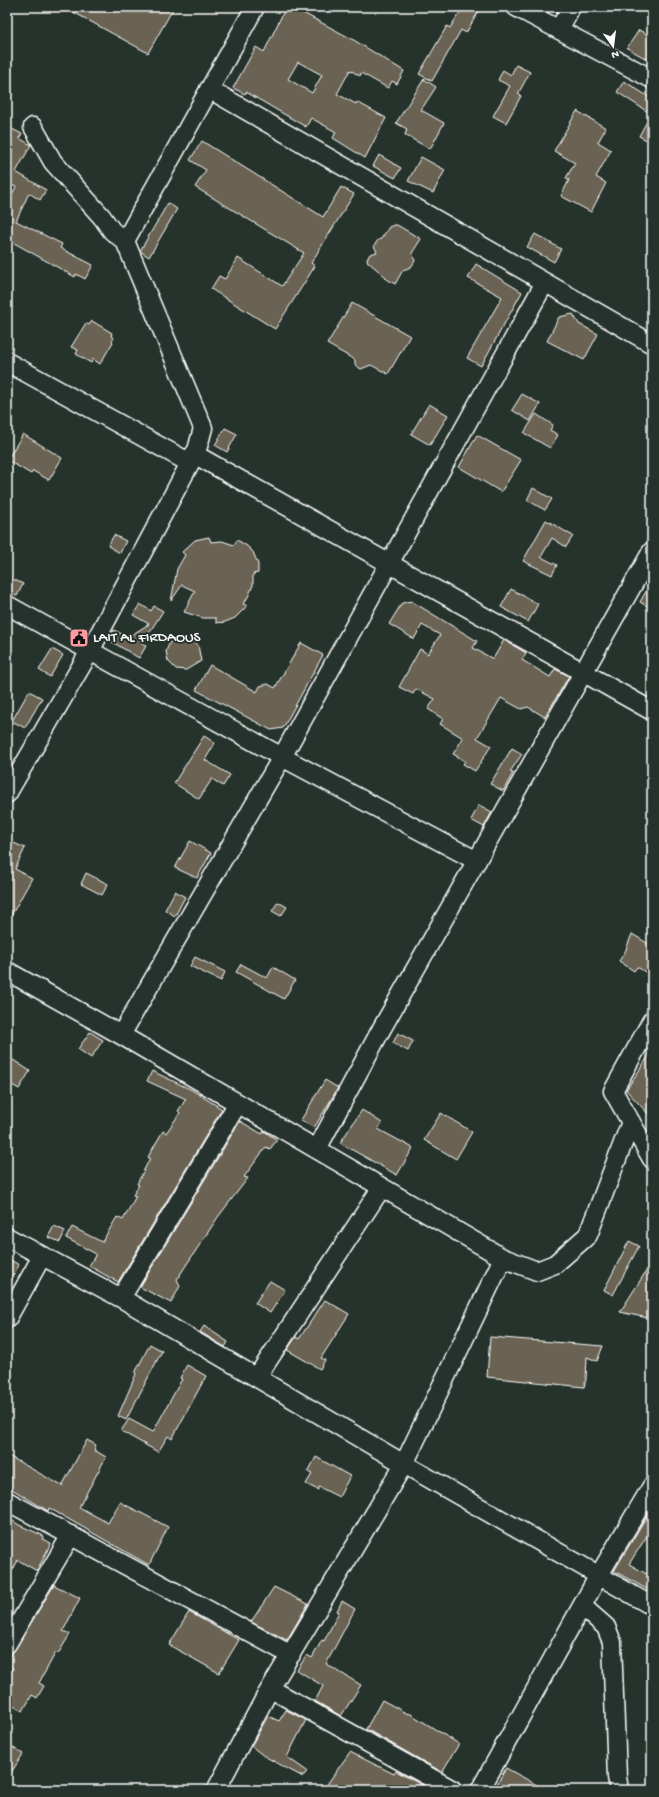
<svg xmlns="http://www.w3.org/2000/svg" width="659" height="1797" viewBox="0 0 659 1797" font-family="'Gochi Hand',sans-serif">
<rect width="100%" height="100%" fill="#26332d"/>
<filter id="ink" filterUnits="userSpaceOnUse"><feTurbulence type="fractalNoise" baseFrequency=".025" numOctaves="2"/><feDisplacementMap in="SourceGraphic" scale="8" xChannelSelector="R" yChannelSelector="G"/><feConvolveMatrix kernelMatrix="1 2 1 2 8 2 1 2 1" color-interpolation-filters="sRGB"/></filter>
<g filter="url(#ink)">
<path fill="#6a6352" stroke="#fff" fill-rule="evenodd" d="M64,7H174L148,53Z
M286,7H292L352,39L404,71L397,84L392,81L388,88L361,73L360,76L350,70L337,94L356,104L357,102L386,118L365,158L333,138L336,132L311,118L306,127L246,92L245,94L233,88L256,47L264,52ZM298,62L322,75L312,93L288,79Z
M463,7H481L466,33L461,30L432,81L419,74L447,26L450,28Z
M639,30L652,37V62L627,48Z
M516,65L530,72L518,94L521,96L506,123L493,116L510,86L498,80L503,70L511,75Z
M424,79L436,87L421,110L444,123L430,149L405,135L407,129L396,123Z
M624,81L652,99V143L639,136L651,114L617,92Z
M577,111L606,128L598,142L611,150L596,177L606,183L591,212L561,196L569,180L566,178L575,163L554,151Z
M12,129L22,134L19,138L31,145L16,172L46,190L40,200L29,193L16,221L62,244L60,248L93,265L85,279L76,274L75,277L7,239V203L16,187L9,184L7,188V138Z
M202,141L323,217L341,187L354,194L311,263L315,266L275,329L211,289L219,276L225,279L238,258L282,286L304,253L195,187L206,170L190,160Z
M379,155L401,168L395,178L373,166Z
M421,157L445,170L433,193L408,181Z
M168,203L177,209L149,257L140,251Z
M394,225H397L421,239L412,253L415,261L411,267L403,270L395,284L385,278L386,277L368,262L367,259L370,254L377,252L374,246L378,240L381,239L389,227Z
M535,234L561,249L554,262L527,247Z
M476,264L522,292L481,366L467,358L502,297L468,278Z
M352,303L410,336L388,374L371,365L361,369L355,365V360L327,344Z
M573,314L579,324L598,334L584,360L547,341L559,317Z
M92,321L112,333L111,336L114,338L112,341L113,342L100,364L93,359L91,363L76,354L78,350L71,347L86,323L89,325Z
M522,394L540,404L530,421L512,410Z
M429,404L448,415L430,445L411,434Z
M536,414L553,425L550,430L558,435L550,448L524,433Z
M225,428L237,434L227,452L215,445Z
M23,434L62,458L49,480L33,471L31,474L7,460Z
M477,435L521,460L501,492L459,467Z
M533,488L552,499L545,510L527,500Z
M546,520L573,536L566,547L552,538L541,557L557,565L552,575L523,561Z
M114,535L126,541L120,553L108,546Z
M209,537L211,542L222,541L234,545L237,540L247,546L253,552L258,564V573L253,574V585L248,597L243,604L247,606L235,618L225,622L216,623V618H203L184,612L195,591L182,585L171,601L177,569L185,555L182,552L195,540Z
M7,576L23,584L17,596L7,591Z
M652,581V609L640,602Z
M511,589L538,604L528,622L501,607Z
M411,601L477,641L473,648L493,659L504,640L526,653L522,660L550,677L555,669L569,676L545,717L528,707L521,709L501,698L477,738L491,746L475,771L463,764L465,761L453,754L463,738L440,724L443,719L428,709L435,699L416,689L413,694L399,687L420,649L428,654L440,635L422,625L414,639L389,624L402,603Z
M140,604L151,611L154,606L163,611L142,644L146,646L139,658L109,640L114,630L128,637L149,624L133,615Z
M180,637L190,638L198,645L201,661L186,670L176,669L168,661L166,651L170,642Z
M301,643L323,655L283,728L271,730L196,690L210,665L257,692L260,686L268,684L275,688Z
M52,649L63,655L50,677L39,670Z
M29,691L42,698L25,728L12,721Z
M204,736L215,743L205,760L230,775L223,786L212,779L199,799L174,783Z
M512,748L522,754L510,772L513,773L503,791L490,784Z
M479,805L492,812L484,827L471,820Z
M7,840L25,848L15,869L32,878L7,923Z
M190,841L211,853L197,878L175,868Z
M86,873L108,884L102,895L81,884Z
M175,891L185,897L175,916L165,910Z
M278,902L287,907L281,916L272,911Z
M632,934L652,946V976L637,967L634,971L619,961L625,952Z
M195,957L225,972L221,981L190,966Z
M241,964L267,978L273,967L295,980L284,999L236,972Z
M90,1032L103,1040L91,1058L78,1049Z
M398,1033L413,1041L408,1051L393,1043Z
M652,1051V1118L626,1090Z
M7,1056L30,1071L19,1089L7,1082Z
M152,1071L192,1090L222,1109L118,1282L89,1266L96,1254L66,1238L72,1227L102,1242L117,1217L123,1220L136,1196L133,1195L139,1185L137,1184L150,1158L148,1157L163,1131L166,1133L180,1113L178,1111L186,1099L147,1081Z
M325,1080L338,1088L314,1128L301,1120Z
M362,1110L382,1123L378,1129L413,1148L397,1175L340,1143Z
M441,1113L472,1132L456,1159L424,1140Z
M240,1121L262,1134L264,1131L277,1140L270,1149L266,1147L244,1177L248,1178L218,1217L177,1279L180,1286L171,1303L140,1287Z
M54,1226L65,1231L60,1242L48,1237Z
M629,1241L639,1246L613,1295L604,1290Z
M7,1258L19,1265L7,1287Z
M652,1262V1319L620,1312L629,1298Z
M270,1281L285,1290L270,1313L255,1303Z
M325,1300L349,1314L321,1358L325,1360L320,1369L287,1350L296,1337L299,1339Z
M204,1326L228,1342L225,1347L200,1332Z
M490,1337L603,1346L597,1361L587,1357L586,1379L584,1387L487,1377Z
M150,1344L162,1351L126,1420L118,1416L136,1374L135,1373Z
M187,1365L206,1376L172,1439L168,1436L158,1452L121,1431L129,1419L153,1432L182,1379L180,1378Z
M87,1440L96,1445L94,1450L106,1457L79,1507L108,1523L120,1502L168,1527L149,1565L49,1508L48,1511L7,1486V1455L62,1486Z
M316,1457L350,1476L339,1497L319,1487L318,1490L306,1484L312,1474L308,1472Z
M652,1507V1528L629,1564L652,1577V1592L614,1571Z
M7,1517L19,1525L44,1536L42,1539L51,1543L37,1571L18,1560L7,1581Z
M54,1585L80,1598L63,1631L70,1634L58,1654L56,1652L39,1683L44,1686L37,1698L32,1695L23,1711L7,1701V1679L13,1669L7,1665V1662Z
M274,1587L308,1604L287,1640L251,1622Z
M342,1601L355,1609L326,1664L361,1685L341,1716L315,1701L323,1686L297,1670L307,1655L312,1658L322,1640L324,1641L339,1612L337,1611Z
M189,1612L239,1640L219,1673L169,1645Z
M382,1700L408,1714L409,1713L459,1744L442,1772L366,1729Z
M286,1710L306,1720L287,1757L307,1771L303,1777L264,1756L251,1746L268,1716L279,1721Z
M7,1744L23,1754L7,1779Z
M350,1752L394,1774L396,1771L431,1790H323Z
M506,1768L546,1790H494Z"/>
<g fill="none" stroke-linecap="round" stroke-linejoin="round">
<defs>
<path id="minor" d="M516,7L652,79
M559,30L571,7
M209,89L652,344
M33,127L53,162L102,217L112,231L125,241
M7,362L190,463
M194,454L652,711
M7,605L282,757L477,861
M7,794L90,651L197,450L203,428L125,241L255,7
M7,971L121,1035L503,1258L537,1271L555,1264L588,1235L631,1122
M652,1020L613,1091L652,1159
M121,1035L282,757L544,284
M317,1149L382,1028L652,551
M7,1237L121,1298L404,1464L652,1606
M121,1298L238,1103
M7,1319L42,1256
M257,1377L382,1187
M7,1501L291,1655
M582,1606L606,1627L612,1642L617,1777L619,1790
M7,1644L71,1535
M271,1689L453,1790
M216,1790L267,1694L404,1464L503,1258
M480,1790L599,1575L652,1486"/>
</defs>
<use href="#minor" stroke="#fff" stroke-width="21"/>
<use href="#minor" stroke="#26332d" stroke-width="18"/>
</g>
</g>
<defs>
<symbol id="civic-square" viewBox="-11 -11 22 22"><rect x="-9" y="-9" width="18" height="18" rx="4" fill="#ff9aa2" stroke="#26332d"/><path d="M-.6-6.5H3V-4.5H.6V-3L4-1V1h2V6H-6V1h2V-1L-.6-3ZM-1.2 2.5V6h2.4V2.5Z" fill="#111"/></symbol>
</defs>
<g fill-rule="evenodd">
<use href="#civic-square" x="68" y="627" width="22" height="22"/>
</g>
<g text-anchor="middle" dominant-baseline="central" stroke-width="4" stroke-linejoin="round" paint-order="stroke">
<g font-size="15" fill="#fff" stroke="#26332d" text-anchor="start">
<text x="93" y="638">LAIT AL FIRDAOUS</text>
</g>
</g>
<rect width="659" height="1797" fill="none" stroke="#26332d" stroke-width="24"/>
<rect x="12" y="12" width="635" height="1773" fill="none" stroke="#fff" stroke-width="1.5" filter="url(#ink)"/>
<g transform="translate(613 46) rotate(166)" stroke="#26332d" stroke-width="3" paint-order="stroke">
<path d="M0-3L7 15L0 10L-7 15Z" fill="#ffffff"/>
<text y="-6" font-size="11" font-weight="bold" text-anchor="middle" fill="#ffffff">N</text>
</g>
</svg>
